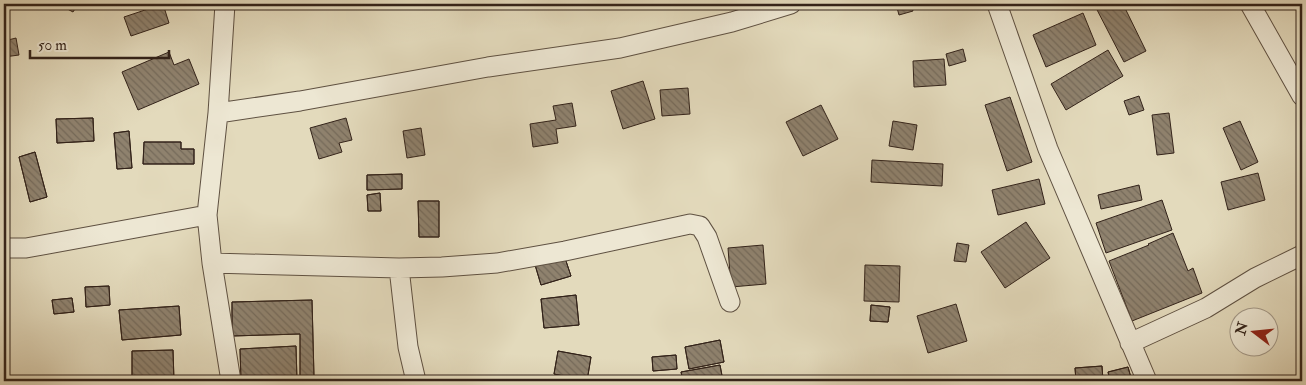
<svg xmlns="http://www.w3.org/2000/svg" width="1306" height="385" viewBox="0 0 1306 385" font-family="'IM FELL Double Pica',serif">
<defs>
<pattern id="building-back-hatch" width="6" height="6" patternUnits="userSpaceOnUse" patternTransform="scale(1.25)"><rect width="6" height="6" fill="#8f826e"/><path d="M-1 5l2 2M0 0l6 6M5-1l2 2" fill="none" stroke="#756a5a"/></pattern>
</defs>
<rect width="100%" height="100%" fill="#e3dabc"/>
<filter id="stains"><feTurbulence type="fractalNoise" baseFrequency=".004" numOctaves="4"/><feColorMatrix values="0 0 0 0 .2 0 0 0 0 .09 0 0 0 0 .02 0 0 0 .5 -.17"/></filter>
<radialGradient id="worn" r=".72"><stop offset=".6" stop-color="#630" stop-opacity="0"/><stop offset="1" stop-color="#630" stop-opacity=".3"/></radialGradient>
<path fill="url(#building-back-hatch)" stroke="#33231a" d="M58,4H78L73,12Z
M163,4L169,23L131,36L124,17Z
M896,4H911L913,11L899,15Z
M1094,4H1123L1146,51L1124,62Z
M1083,13L1096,45L1046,67L1033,35Z
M16,38L19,55L4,57V41Z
M963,49L966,61L949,66L946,54Z
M1108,50L1123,76L1066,110L1051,84Z
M169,52L174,65L189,59L199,84L138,110L122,72Z
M944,59L946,85L914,87L913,61Z
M643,81L655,119L623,129L611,91Z
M688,88L690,114L662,116L660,90Z
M1139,96L1144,110L1129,115L1124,101Z
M1010,97L1032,162L1007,171L985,105Z
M572,103L576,126L556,129L558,143L533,147L530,124L556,120L553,106Z
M821,105L838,139L803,156L786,122Z
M1169,113L1174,153L1157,155L1152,115Z
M93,118L94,141L57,143L56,119Z
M93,118L94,141L57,143L56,119Z
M346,118L352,140L339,143L342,152L319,159L310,128Z
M893,121L917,125L913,150L889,146Z
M1240,121L1258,162L1241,170L1223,128Z
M421,128L425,155L407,158L403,131Z
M129,131L132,168L117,169L114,133Z
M129,131L132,168L117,169L114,133Z
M144,142H181V149H194V164H143Z
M144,142H181V149H194V164H143Z
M35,152L47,197L30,202L19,157Z
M35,152L47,197L30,202L19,157Z
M872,160L943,164L942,186L871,182Z
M1258,173L1265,200L1228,210L1221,182Z
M402,174V189L367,190V175Z
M402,174V189L367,190V175Z
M1039,179L1045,204L998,215L992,190Z
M1139,185L1142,200L1101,209L1098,195Z
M380,193L381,211H368L367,195Z
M380,193L381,211H368L367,195Z
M1162,200L1172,230L1106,253L1096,223Z
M418,201H439V237H419Z
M418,201H439V237H419Z
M1026,222L1050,258L1005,288L981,252Z
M1173,233L1188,271L1193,268L1202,293L1132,321L1109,261L1149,245L1148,244Z
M957,243L969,245L966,262L954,261Z
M763,245L766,284L731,287L728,248Z
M562,249L571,276L541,285L533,258Z
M562,249L571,276L541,285L533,258Z
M865,265L900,266L899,302L864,301Z
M109,286L110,305L86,307L85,287Z
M109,286L110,305L86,307L85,287Z
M576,295L579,325L544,328L541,299Z
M576,295L579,325L544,328L541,299Z
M72,298L74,312L54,314L52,300Z
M72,298L74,312L54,314L52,300Z
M312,300L314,377H300V334L232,336V302Z
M312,300L314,377H300V334L232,336V302Z
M956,304L967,341L928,353L917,316Z
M871,305L890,307L888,322L870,321Z
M871,305L890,307L888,322L870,321Z
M179,306L181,335L122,340L119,310Z
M179,306L181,335L122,340L119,310Z
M720,340L724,362L689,369L685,347Z
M720,340L724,362L689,369L685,347Z
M296,346L297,381H241L240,349Z
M296,346L297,381H241L240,349Z
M173,350L174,381H132V351Z
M173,350L174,381H132V351Z
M558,351L591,357L587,381L554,374Z
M558,351L591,357L587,381L554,374Z
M676,355L677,369L653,371L652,357Z
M676,355L677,369L653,371L652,357Z
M720,365L723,381H683L681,372Z
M720,365L723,381H683L681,372Z
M1102,366L1103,381H1076L1075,368Z
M1102,366L1103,381H1076L1075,368Z
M1128,367L1132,381H1110L1108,372Z
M1128,367L1132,381H1110L1108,372Z"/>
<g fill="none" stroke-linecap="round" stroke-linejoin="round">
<defs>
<path id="minor" d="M225,4L218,113L207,215L212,263L231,381
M997,4L1048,149L1147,381
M1250,4L1302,96
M218,113L300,101L488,67L620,48L732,22L791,4
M4,248H26L207,215
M212,263L399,268L442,267L497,263L565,251L690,224L700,226L707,237L730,302
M399,268L408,347L416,381
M1130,343L1206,308L1255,278L1302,255"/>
</defs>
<use href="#minor" stroke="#5f5142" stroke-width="21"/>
<use href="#minor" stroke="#ede7d3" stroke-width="19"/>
</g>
<rect width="1306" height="385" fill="none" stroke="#e3dabc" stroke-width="20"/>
<rect x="5" y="5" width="1296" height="375" fill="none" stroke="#33231a" stroke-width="2.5"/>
<rect x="10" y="10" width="1286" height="365" fill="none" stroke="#33231a"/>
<g transform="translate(1254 332) rotate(286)"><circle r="24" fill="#ede7d3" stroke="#a39989"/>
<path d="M0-4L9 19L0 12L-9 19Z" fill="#8f2418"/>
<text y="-8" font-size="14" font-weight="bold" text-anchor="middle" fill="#33231a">N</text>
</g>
<path d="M30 50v8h139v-8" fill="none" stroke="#33231a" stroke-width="2.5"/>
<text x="38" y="50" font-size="15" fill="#33231a" stroke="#ede7d3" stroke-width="4" paint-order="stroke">50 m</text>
<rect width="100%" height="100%" filter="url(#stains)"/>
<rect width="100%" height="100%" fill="url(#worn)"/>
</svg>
